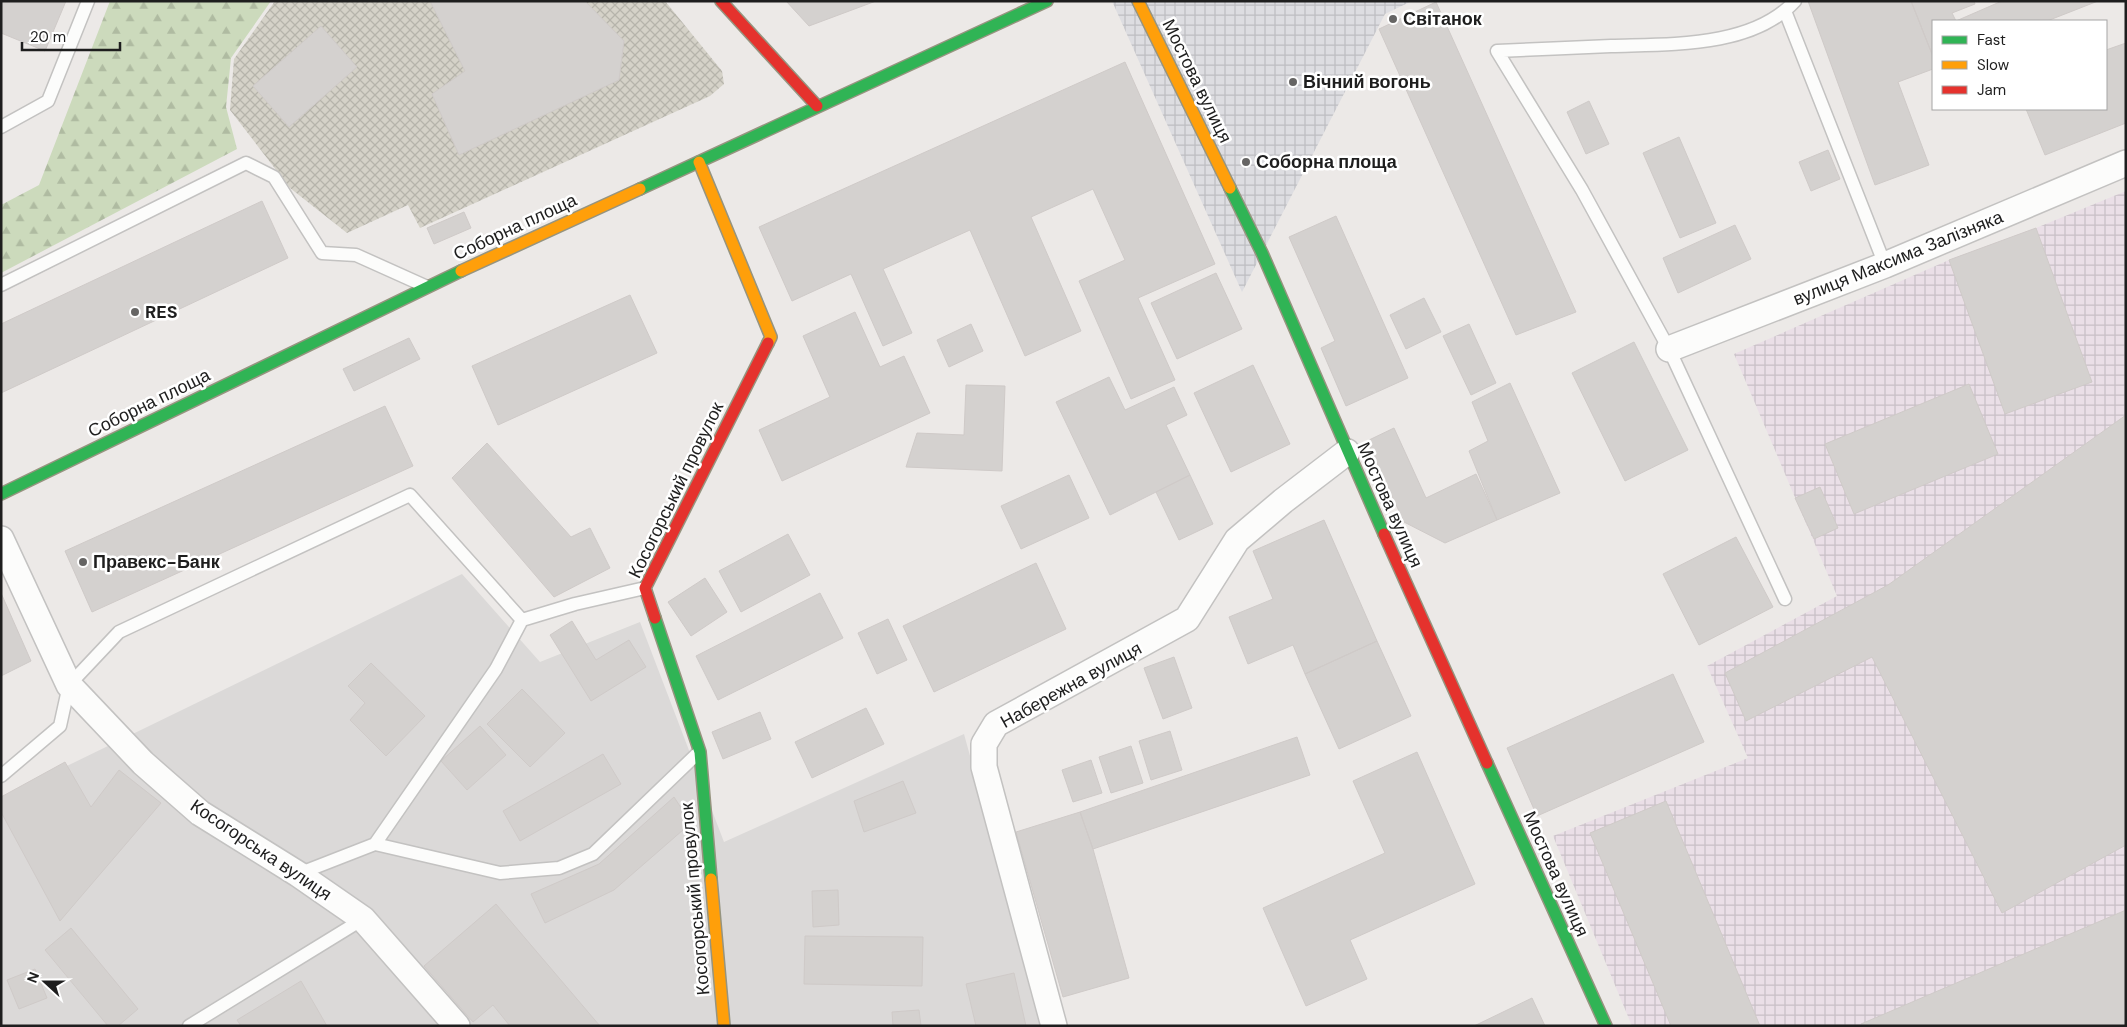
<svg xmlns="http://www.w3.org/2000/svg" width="2127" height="1027" viewBox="0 0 2127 1027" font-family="'DM Sans',sans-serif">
<defs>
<pattern id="industrial-grid" width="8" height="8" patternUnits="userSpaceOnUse" patternTransform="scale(1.25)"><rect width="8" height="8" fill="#eadfe7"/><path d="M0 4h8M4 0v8" fill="none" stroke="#c8bfc6"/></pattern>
<pattern id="construction-cross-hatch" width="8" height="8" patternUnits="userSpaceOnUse" patternTransform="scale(1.25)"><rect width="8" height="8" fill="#d5d2c8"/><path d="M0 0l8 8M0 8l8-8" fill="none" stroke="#b6b4ab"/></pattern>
<pattern id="forest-firs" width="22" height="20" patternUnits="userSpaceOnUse" patternTransform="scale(1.25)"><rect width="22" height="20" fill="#ccdabc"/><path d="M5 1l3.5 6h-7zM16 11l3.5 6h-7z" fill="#afbba1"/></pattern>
<pattern id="plaza-grid" width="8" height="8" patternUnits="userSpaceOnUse" patternTransform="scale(1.25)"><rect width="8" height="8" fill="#dddde1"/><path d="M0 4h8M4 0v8" fill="none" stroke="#bdbdc1"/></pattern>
</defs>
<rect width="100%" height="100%" fill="#ece9e7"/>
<path fill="#dbd9d8" d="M462,574L540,662L640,622L724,842L964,734L1044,1026H1V798Z"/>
<path fill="url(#industrial-grid)" d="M2126,191V1026H1632L1553,836L1748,758L1707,666L1837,596L1734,354L1949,260L2036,228Z"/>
<path fill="url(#construction-cross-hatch)" d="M275,1H665L722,71L724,84L710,96L420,228L408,205L347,233L290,188L230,110L234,59Z"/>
<path fill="url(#forest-firs)" d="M110,1H271L231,58L226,107L237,149L1,273V205L39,185Z"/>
<path fill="url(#plaza-grid)" d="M1112,1H1412L1385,14L1242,292Z"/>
<path fill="#d4d1cf" stroke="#cfcac8" d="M1,1H66L45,51L1,33Z
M430,1H585L624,41L619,80L459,155L432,94L465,71Z
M786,1H876L809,26Z
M1808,1H1911L1932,54L1933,69L1898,82L1929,165L1875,185Z
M1911,1H1974L1975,4L1952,13L1956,21H1933L1932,54Z
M2002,1H2098L2047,21H1956Z
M1436,2L1576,312L1516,335L1379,29Z
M321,26L357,67L289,127L253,86Z
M2126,43V123L2045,155L2026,109H2106V50Z
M1125,62L1215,264L1138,298L1175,380L1131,399L1079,281L1125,260L1093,189L1031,217L1081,331L1025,356L970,230L883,269L912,333L883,346L851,274L792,301L759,227Z
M1589,101L1609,144L1586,154L1567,112Z
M1679,137L1716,223L1680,238L1643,153Z
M1828,150L1840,179L1811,191L1799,162Z
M262,201L288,258L1,393V324Z
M464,212L471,228L434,244L427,228Z
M1336,216L1408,378L1346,406L1321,348L1335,341L1289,237Z
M1735,225L1751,259L1678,293L1663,258Z
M2036,228L2092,382L2005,414L1949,260Z
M1216,273L1242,329L1177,359L1151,303Z
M630,295L657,353L498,425L472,366Z
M1424,298L1441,332L1406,349L1390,315Z
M855,312L880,367L904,356L930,413L782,481L759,430L830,397L803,336Z
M971,324L983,351L949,367L937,340Z
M1469,324L1496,383L1471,395L1443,336Z
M409,338L420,359L354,391L343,369Z
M1634,342L1688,450L1625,481L1572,373Z
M1253,365L1290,444L1231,472L1194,393Z
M1109,377L1125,410L1174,387L1187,415L1166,425L1190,475L1110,515L1056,402Z
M1510,383L1560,493L1497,520L1469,451L1488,441L1472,402Z
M1969,384L1998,454L1854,514L1825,444Z
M966,385L1005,386L1002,471L906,467L917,433L964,435Z
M385,406L413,466L92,612L65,551Z
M2126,415V845L2002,913L1872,657L1746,721L1725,673L1888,585Z
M1394,428L1426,498L1476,474L1497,520L1445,543L1404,522L1367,441Z
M487,443L571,537L590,528L610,568L554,597L452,478Z
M1069,475L1089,518L1021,549L1001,506Z
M1190,475L1213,524L1179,540L1156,492Z
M1820,487L1838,528L1814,539L1795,498Z
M1324,520L1377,641L1305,674L1293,645L1248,664L1229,617L1273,599L1253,551Z
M788,534L810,575L741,612L719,571Z
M1736,537L1773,607L1699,645L1663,574Z
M1036,563L1066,629L934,692L903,626Z
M705,578L727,612L691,636L668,602Z
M1,593L31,661L1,676Z
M820,593L843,638L718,700L696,656Z
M888,619L907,660L877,674L858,633Z
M572,621L596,660L629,640L646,667L591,701L550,635Z
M1377,641L1411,716L1339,749L1305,674Z
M1174,657L1192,708L1163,719L1144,668Z
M371,663L425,716L386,756L350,720L365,703L348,686Z
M1673,674L1704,742L1537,816L1507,748Z
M522,689L565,733L530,767L487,724Z
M866,708L884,744L812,778L795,742Z
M760,712L771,739L723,759L712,732Z
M480,726L506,755L467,790L441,761Z
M1170,731L1182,770L1151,780L1139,741Z
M1297,737L1310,775L1093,849L1080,812Z
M1131,746L1143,783L1111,793L1099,757Z
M1417,752L1475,884L1350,940L1367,979L1306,1006L1263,908L1385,853L1353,781Z
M603,754L621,784L520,841L503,811Z
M1091,760L1102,793L1073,802L1062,770Z
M65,762L91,807L119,770L161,803L60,921L1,812V797Z
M903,781L916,813L864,832L854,801Z
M674,797L691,823L614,890L545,923L531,894L599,864Z
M1666,801L1760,1026H1671L1590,833Z
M1080,812L1093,849L1129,978L1063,997L1016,832Z
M838,890L839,925L813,927L812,891Z
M496,904L600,1026H510L493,1005L473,1022L424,966Z
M2126,910V1026H1861V1024Z
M71,928L138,1009L118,1026H108L45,950Z
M805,936L923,937L922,986L804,984Z
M35,969L47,998L19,1009L7,980Z
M1014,973L1026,1026H976L966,984Z
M301,981L327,1026H241L237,1020Z
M1532,998L1545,1026H1474Z
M919,1010L921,1026H893L892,1012Z"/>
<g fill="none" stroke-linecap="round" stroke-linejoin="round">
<defs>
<path id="lane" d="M1785,11L1885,265
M1,127L48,101L88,1
M1,285L246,163L274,177L322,253L356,255L425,286
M1785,599L1669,349L1582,190L1497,51C1535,49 1573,48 1611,46C1669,44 1752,48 1795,1
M522,620L575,604L645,588
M1,776L60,726L69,685L119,632L410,495L522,620L496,669L375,844L298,874
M375,844L500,873L559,868L593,854L698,753
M189,1026L363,919"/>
<path id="street" d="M1669,349L1885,265L2126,163
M1,539L69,685L143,763L200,813L298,874L363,919L457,1026
M1054,1026L984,767V744L996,724L1187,619L1237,540L1283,501L1347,452"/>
<path id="fast" d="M1230,188L1262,253L1384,534
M640,189L1047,1
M1,494L461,271
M655,618L700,752L711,879
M1487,763L1606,1026"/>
<path id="slow" d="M1138,1L1230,188
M699,162L771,337L768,343
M461,271L640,189
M711,879L724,1026"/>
<path id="jam" d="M721,1L817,106
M1384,534L1487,763
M655,618L645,588L768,343"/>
</defs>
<use href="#lane" stroke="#c3c2c1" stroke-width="15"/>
<use href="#street" stroke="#c3c2c1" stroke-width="28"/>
<use href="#fast" stroke="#96947f" stroke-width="14"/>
<use href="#slow" stroke="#96947f" stroke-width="14"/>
<use href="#jam" stroke="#96947f" stroke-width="14"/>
<use href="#lane" stroke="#fcfcfb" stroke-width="12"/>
<use href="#street" stroke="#fcfcfb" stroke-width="25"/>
<use href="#fast" stroke="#30b455" stroke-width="11"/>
<use href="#slow" stroke="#ff9f0a" stroke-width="11"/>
<use href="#jam" stroke="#e5322d" stroke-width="11"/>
</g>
<g fill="#666564" stroke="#fff" stroke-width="2">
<circle cx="1393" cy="19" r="5"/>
<circle cx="1293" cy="82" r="5"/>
<circle cx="1246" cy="162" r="5"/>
<circle cx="135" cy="312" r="5"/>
<circle cx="83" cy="562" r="5"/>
</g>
<g text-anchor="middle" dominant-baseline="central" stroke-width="5" stroke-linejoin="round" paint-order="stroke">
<g font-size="18" font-weight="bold" fill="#1e1e1e" stroke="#fff" text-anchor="start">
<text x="1403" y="19">Світанок</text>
<text x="1303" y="82">Вічний вогонь</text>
<text x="1256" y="162">Соборна площа</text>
<text x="145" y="312">RES</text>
<text x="93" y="562">Правекс-Банк</text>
</g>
<g font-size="18" fill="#1e1e1e" stroke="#fff">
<text transform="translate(1197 81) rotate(64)">Мостова вулиця</text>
<text transform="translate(515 227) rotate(-25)">Соборна площа</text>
<text transform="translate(1898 258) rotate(-22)">вулиця Максима Залізняка</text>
<text transform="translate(149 403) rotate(-26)">Соборна площа</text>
<text transform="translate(676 490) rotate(-64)">Косогорський провулок</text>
<text transform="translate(1390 505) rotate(66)">Мостова вулиця</text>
<text transform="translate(1071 685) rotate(-29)">Набережна вулиця</text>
<text transform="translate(261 850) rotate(34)">Косогорська вулиця</text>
<text transform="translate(1556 874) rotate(66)">Мостова вулиця</text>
<text transform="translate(695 899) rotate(-95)">Косогорський провулок</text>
</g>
</g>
<rect width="2127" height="1027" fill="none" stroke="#1e1e1e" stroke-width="5"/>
<rect x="1932" y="20" width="175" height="90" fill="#ffffff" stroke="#a5a5a5"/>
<rect x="1942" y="36" width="25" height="8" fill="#30b455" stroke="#a5a5a5"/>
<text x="1977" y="45" font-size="15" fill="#1e1e1e">Fast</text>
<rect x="1942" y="61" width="25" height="8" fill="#ff9f0a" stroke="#a5a5a5"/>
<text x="1977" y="70" font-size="15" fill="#1e1e1e">Slow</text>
<rect x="1942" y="86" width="25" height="8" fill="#e5322d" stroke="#a5a5a5"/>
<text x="1977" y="95" font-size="15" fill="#1e1e1e">Jam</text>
<g transform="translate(45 982) rotate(291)" stroke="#ffffff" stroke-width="4" paint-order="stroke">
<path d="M0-4L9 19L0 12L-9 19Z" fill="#1e1e1e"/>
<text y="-8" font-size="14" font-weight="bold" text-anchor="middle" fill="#1e1e1e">N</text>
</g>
<path d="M22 42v8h98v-8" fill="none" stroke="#1e1e1e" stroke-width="2.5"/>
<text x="30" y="42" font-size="15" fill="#1e1e1e" stroke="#ffffff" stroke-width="4" paint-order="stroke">20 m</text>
</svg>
